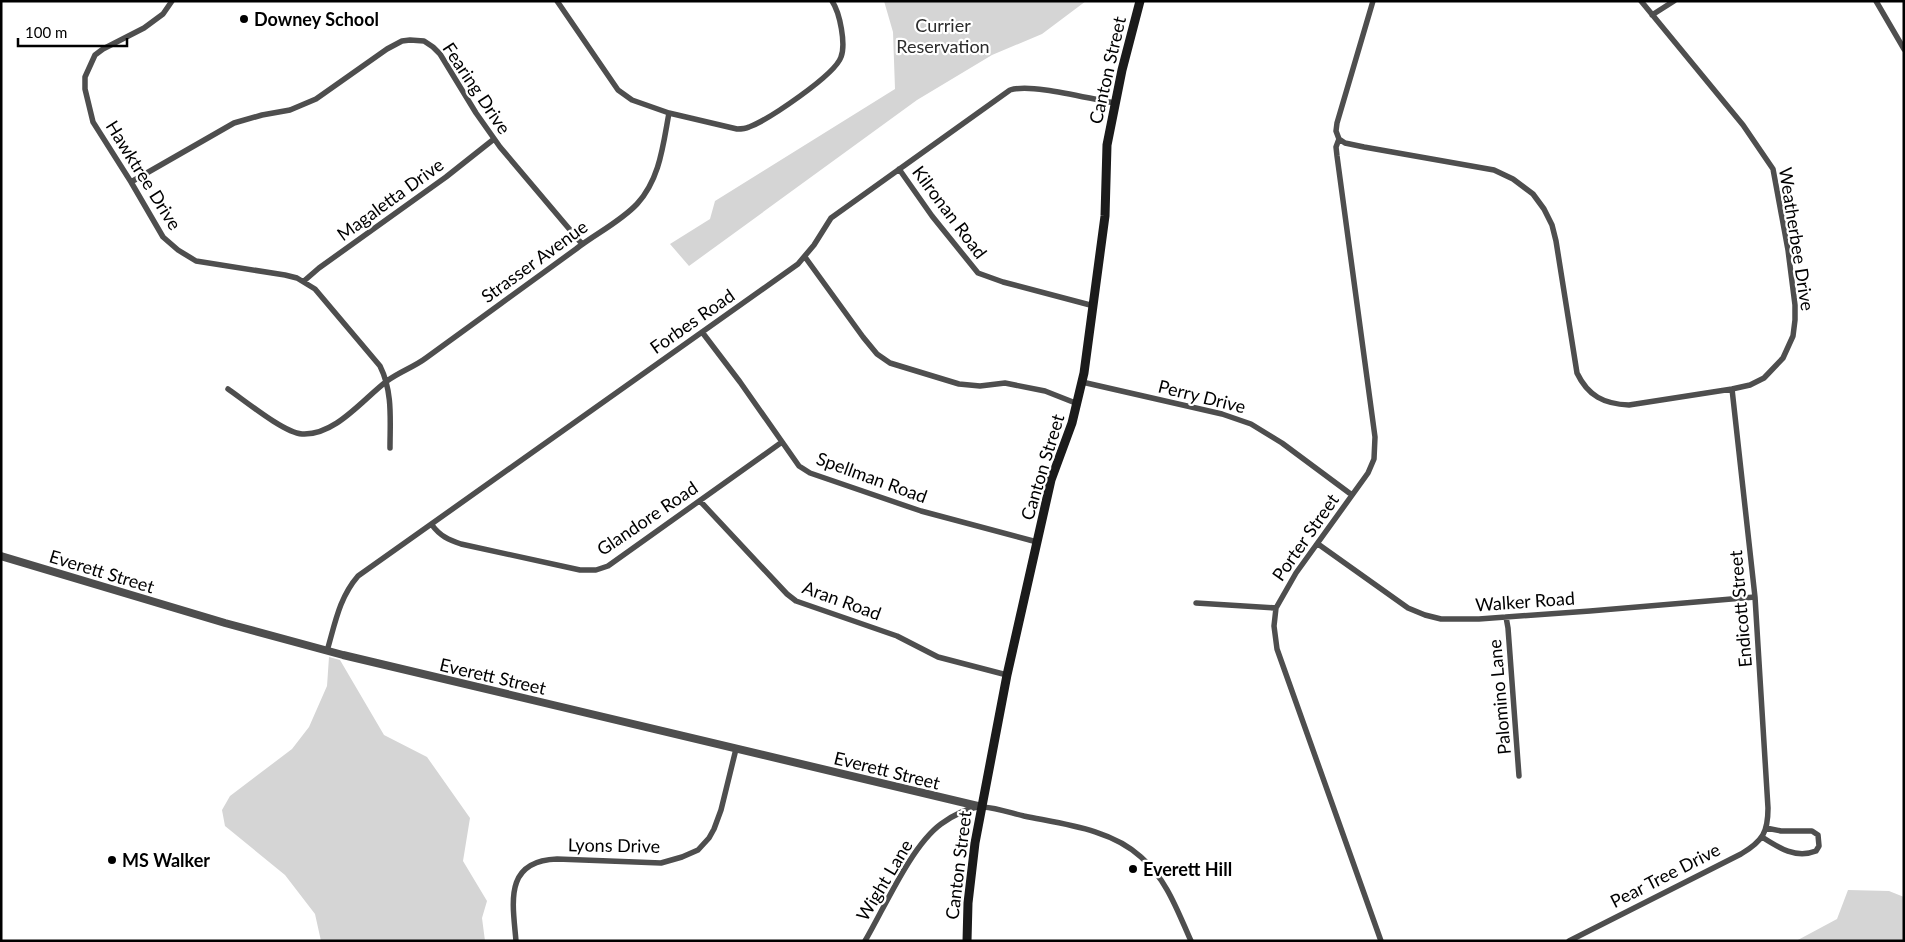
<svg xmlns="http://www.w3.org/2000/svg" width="1905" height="942" viewBox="0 0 1905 942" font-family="Lato,sans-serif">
<rect width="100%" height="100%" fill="#fff"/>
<path fill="#d5d5d5" d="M884,1H1086L1042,34L992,55L917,100L689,266L670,244L710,219L715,201L895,89L893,32Z
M329,657L340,660L384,735L427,757L470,818L463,861L487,901L482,918L485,941H321L315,914L285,875L225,826L222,810L230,796L292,749L309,727L327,686Z
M1848,890L1889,891L1904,897V941H1796L1837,919Z"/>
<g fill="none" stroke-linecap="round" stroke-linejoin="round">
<path stroke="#4e4e4e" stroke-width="5.5" d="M172,1L163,14L144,28L103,49L95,55L85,77V89L93,122L131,182L163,237L178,250L196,261L285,275L297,278L315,289L380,366C393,392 390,420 390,448
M1373,1L1337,123L1336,131L1339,139L1345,143L1364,147L1494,170L1513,179L1533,194L1544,209L1552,225L1556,241L1577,373C1588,396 1604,404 1629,405L1732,389L1750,385L1764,378L1783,358L1793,336L1795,320V305L1788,250L1773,169L1743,125L1641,1
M1876,1L1904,49
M1652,15L1674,1
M669,113L737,129C742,129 745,129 749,127C768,120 835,75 841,57C846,44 840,13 832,1
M1339,139L1336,147L1337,156L1375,437L1374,459L1368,473L1296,573L1276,608L1274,626L1277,649L1381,941
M899,169L932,216L978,273L1003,282L1094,306
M131,182L234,123L262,115L290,110L316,99L387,49L402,41L410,40L424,41L433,47L440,54L476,113L500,147L582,244
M805,257L863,337L877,354L890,363L959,384L980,386L1005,383L1045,391L1078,404
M304,281L319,268L446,177L494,139
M702,332L740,382L799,466L810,473L921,511L1037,542
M1082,382L1222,414L1251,424L1282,443L1352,495
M228,389C244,400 284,433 302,434C335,436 363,399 387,381C399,372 414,367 426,358C476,322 526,285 576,249C595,234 620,222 637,204C660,179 663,145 669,113L632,100L618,90L557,1
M700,501L787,594L796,601L897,636L938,657L1007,675
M432,525C440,536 449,540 461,544L580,570H596L608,566L782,442
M1318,544L1408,608L1425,615L1441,619H1479L1590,611L1755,597
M1196,603L1276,608
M1506,617L1508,628L1519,776
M327,651C335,624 339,598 358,576L798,264L814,245L831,218L1010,90C1032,83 1089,99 1115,103
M1762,837C1779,848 1796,859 1816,851L1819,846L1818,835L1812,831H1781L1766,828
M516,941C513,904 503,861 557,859L661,863L682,857L698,850L709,838L714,829L721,810L736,749
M865,941C885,907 911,846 941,824C952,816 970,806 983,807C997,808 1011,813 1024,816C1063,824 1111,829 1141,857C1167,880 1177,910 1191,941
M1569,941L1741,854C1763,841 1768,832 1768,808L1755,597L1732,389"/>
<path stroke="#4e4e4e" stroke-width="8" d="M1,556L225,623L343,655L982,807"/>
<path stroke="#1b1b1b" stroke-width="9" d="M967,941L968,903L975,843L1007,675L1051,480L1072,423L1084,373L1105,216L1107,145L1122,70L1140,1"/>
</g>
<g fill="#000" stroke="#fff" stroke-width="2">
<circle cx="244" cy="19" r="5"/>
<circle cx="112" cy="860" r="5"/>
<circle cx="1133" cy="869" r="5"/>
</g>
<g text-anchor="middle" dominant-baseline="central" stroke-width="4.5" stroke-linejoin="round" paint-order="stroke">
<g font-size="18" font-weight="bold" fill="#000" stroke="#fff" text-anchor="start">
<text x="254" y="19">Downey School</text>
<text x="122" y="860">MS Walker</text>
<text x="1143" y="869">Everett Hill</text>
</g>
<g font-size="18" fill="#2c2c2c" stroke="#fff">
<text x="943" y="25">Currier<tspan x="943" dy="21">Reservation</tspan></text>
</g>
<g font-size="18" fill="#000" stroke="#fff">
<text transform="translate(1107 70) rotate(-77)">Canton Street</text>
<text transform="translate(477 88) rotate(56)">Fearing Drive</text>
<text transform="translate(144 175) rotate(58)">Hawktree Drive</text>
<text transform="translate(390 199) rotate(-36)">Magaletta Drive</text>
<text transform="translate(950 212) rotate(53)">Kilronan Road</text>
<text transform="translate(1797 239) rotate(81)">Weatherbee Drive</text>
<text transform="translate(534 261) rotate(-36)">Strasser Avenue</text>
<text transform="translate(692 321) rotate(-35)">Forbes Road</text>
<text transform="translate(1202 396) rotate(14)">Perry Drive</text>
<text transform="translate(1042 467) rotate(-73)">Canton Street</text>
<text transform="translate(872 477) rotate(20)">Spellman Road</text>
<text transform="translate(647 518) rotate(-34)">Glandore Road</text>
<text transform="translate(1305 537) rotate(-55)">Porter Street</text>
<text transform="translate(102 571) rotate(17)">Everett Street</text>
<text transform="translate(842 600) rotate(20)">Aran Road</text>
<text transform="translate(1525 601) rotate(-4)">Walker Road</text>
<text transform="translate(1740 609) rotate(-95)">Endicott Street</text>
<text transform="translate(493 676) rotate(13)">Everett Street</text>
<text transform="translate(1499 697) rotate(-95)">Palomino Lane</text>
<text transform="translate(887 770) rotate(14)">Everett Street</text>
<text transform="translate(614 845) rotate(1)">Lyons Drive</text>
<text transform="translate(958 865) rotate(-83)">Canton Street</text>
<text transform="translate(1665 875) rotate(-27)">Pear Tree Drive</text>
<text transform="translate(884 880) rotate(-59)">Wight Lane</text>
</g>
</g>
<rect width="1905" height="942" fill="none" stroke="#000000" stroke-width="5"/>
<path d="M18 38v8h109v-8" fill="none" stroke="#000000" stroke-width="2.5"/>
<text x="25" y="38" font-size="15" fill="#000000" stroke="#ffffff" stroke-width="4" paint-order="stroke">100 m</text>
</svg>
